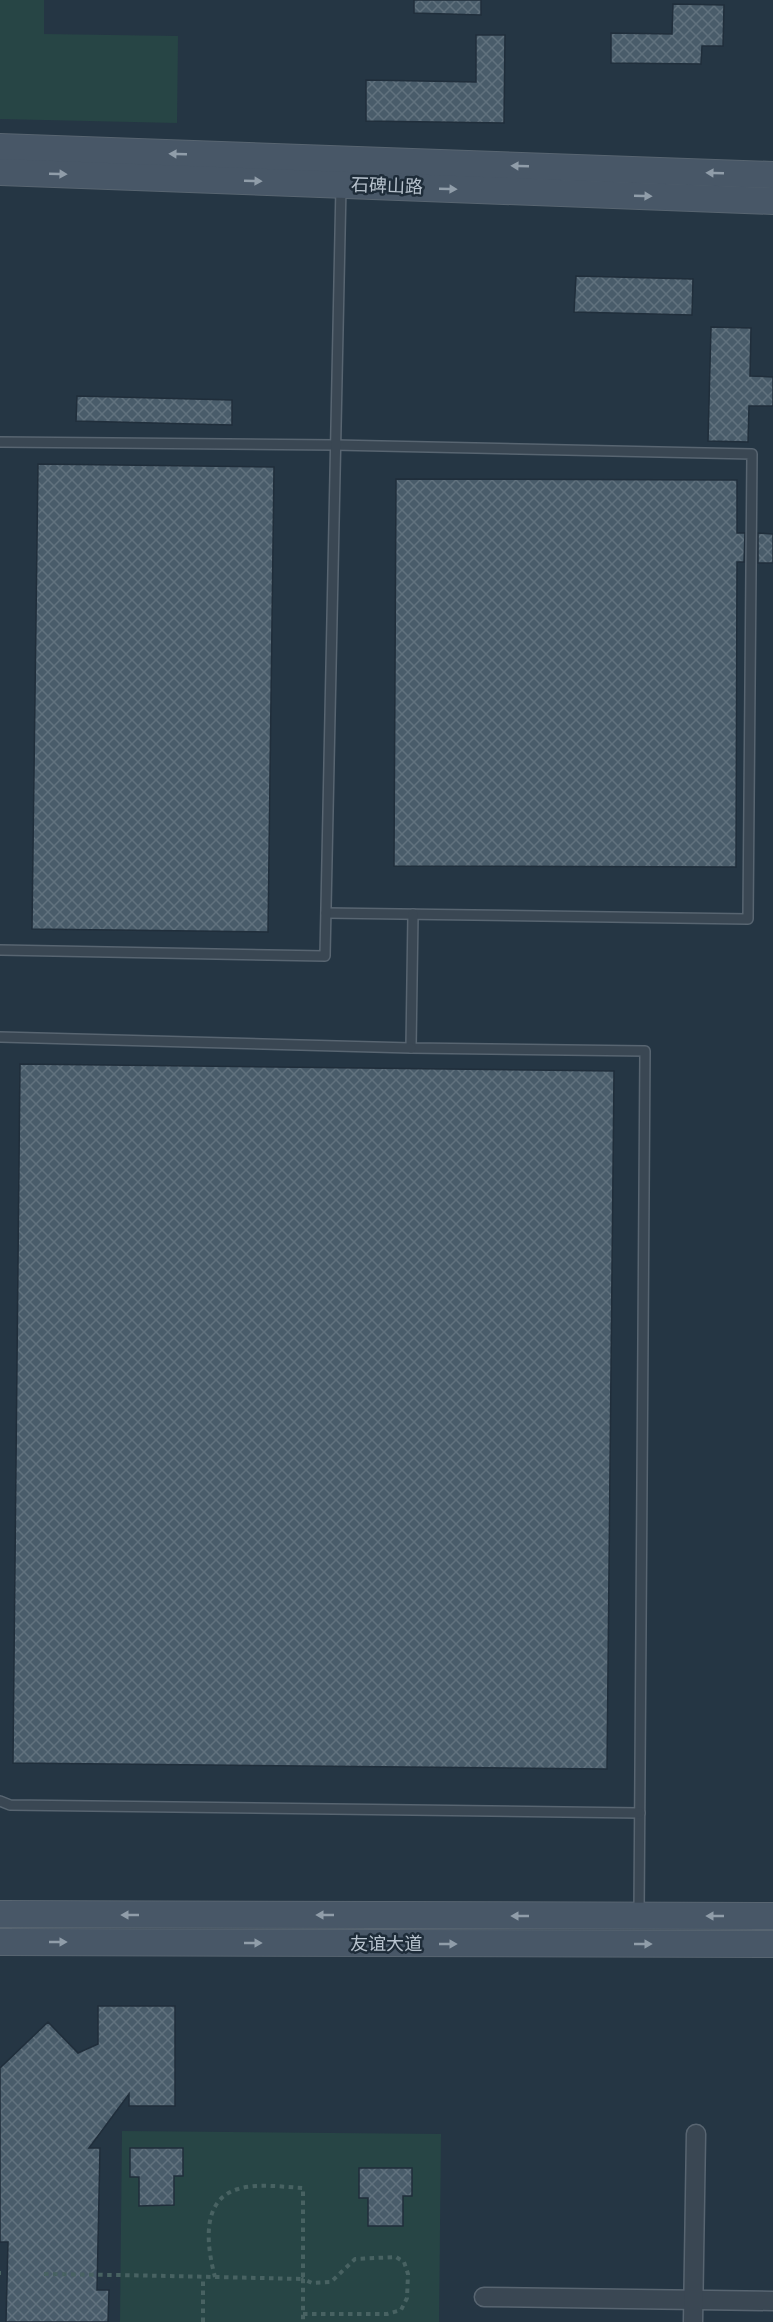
<svg xmlns="http://www.w3.org/2000/svg" width="773" height="2322" viewBox="0 0 773 2322" font-family="Rubik,'Noto Sans SC',sans-serif">
	<defs>
		<pattern id="building-cross-hatch" width="8" height="8" patternUnits="userSpaceOnUse" patternTransform="scale(1.5)"><rect width="8" height="8" fill="#495c6a"/><path d="M0 0l8 8M0 8l8-8" fill="none" stroke="#61727e"/></pattern>
	</defs>
	<rect width="100%" height="100%" fill="#253644"/>
	<!-- green -->
	<g fill="#274545">
		<polygon points="0,0 44,0 44,34 178,36 177,123 0,119"/>
		<polygon points="122,2131 441,2134 439,2322 120,2322"/>
	</g>
	<!-- building -->
	<g fill="url(#building-cross-hatch)" stroke="#202e3b" stroke-width="1.5">
		<polygon points="414,0 481,0 481,15 414,13"/>
		<polygon points="673,4 724,5 723,46 702,46 701,64 611,63 611,33 672,34"/>
		<polygon points="476,35 505,35 504,123 366,121 366,80 476,82"/>
		<polygon points="576,276 693,279 692,315 574,312"/>
		<polygon points="711,327 751,328 750,376 773,377 773,406 749,406 748,442 708,441"/>
		<polygon points="77,396 232,400 232,425 76,421"/>
		<polygon points="38,464 274,467 268,932 32,929"/>
		<polygon points="396,479 737,480 737,533 745,533 744,562 737,562 736,867 394,866"/>
		<polygon points="758,533 773,534 773,563 758,563"/>
		<polygon points="20,1064 614,1071 607,1769 13,1763"/>
		<polygon points="98,2006 175,2006 175,2106 129,2106 129,2094 89,2148 100,2148 97,2290 109,2290 108,2322 6,2322 8,2242 0,2242 0,2068 48,2022 78,2053 98,2044"/>
		<polygon points="130,2148 183,2148 183,2176 174,2176 174,2205 139,2206 139,2177 130,2177"/>
		<polygon points="359,2168 412,2168 412,2196 403,2196 403,2226 368,2226 368,2198 359,2198"/>
	</g>
	<g fill="none" stroke-linecap="round" stroke-linejoin="round">
		<defs>
			<g id="lane">
				<polyline points="0,442 335,445 752,454 748,919 326,913"/>
				<polyline points="413,914 411,1048 645,1051 639,1914"/>
				<polyline points="0,950 325,956 341,186"/>
				<polyline points="0,1037 411,1048"/>
				<polyline points="0,1801 10,1805 640,1813"/>
			</g>
			<g id="street">
				<polyline points="484,2297 773,2301"/>
				<polyline points="693,2322 696,2134"/>
			</g>
			<g id="secondary">
				<polyline points="0,147 773,175"/>
				<polyline points="0,172 773,201"/>
				<polyline points="0,1914 773,1916"/>
				<polyline points="0,1942 773,1944"/>
			</g>
		</defs>
		<!-- lane casing -->
		<use href="#lane" stroke="#586571" stroke-width="12"/>
		<!-- street casing -->
		<use href="#street" stroke="#586571" stroke-width="21"/>
		<!-- secondary casing -->
		<use href="#secondary" stroke="#586571" stroke-width="28"/>
		<!-- path -->
		<g stroke="#486262" stroke-width="4" stroke-dasharray="4.5 4.5" stroke-linecap="butt">
			<polyline points="0,2273 1,2273"/>
			<path d="M44,2274C131,2275 217,2277 303,2279V2188C283,2187 257,2183 238,2189C200,2200 207,2247 215,2277"/>
			<polyline points="303,2314 387,2314 401,2310 407,2298 408,2274 404,2262 396,2257 355,2259 331,2282 312,2283 303,2279 303,2322"/>
			<polyline points="203,2322 203,2277"/>
		</g>
		<!-- lane -->
		<use href="#lane" stroke="#3a4753" stroke-width="9"/>
		<!-- street -->
		<use href="#street" stroke="#3a4753" stroke-width="18"/>
		<!-- secondary -->
		<use href="#secondary" stroke="#485767" stroke-width="26"/>
	</g>
	<!-- one-way arrows -->
	<defs><path id="oneway-solid" d="M-6-.8H1V-3.2L6.5 0L1 3.2V.8H-6Z" transform="scale(1.5)"/></defs>
	<g fill="#909da9">
		<use href="#oneway-solid" transform="translate(178 154) rotate(-178)"/>
		<use href="#oneway-solid" transform="translate(520 166) rotate(-178)"/>
		<use href="#oneway-solid" transform="translate(715 173) rotate(-178)"/>
		<use href="#oneway-solid" transform="translate(58 174) rotate(2)"/>
		<use href="#oneway-solid" transform="translate(253 181) rotate(2)"/>
		<use href="#oneway-solid" transform="translate(448 189) rotate(2)"/>
		<use href="#oneway-solid" transform="translate(643 196) rotate(2)"/>
		<use href="#oneway-solid" transform="translate(130 1915) rotate(-180)"/>
		<use href="#oneway-solid" transform="translate(325 1915) rotate(-180)"/>
		<use href="#oneway-solid" transform="translate(520 1916) rotate(-180)"/>
		<use href="#oneway-solid" transform="translate(715 1916) rotate(-180)"/>
		<use href="#oneway-solid" transform="translate(58 1942)"/>
		<use href="#oneway-solid" transform="translate(253 1943)"/>
		<use href="#oneway-solid" transform="translate(448 1944)"/>
		<use href="#oneway-solid" transform="translate(643 1944)"/>
	</g>
	<g text-anchor="middle" stroke-width="5" stroke-linejoin="round" paint-order="stroke">
		<!-- street labels -->
		<g font-size="18" fill="#b7c2cd" stroke="#1e2c39">
			<text transform="translate(387 186) rotate(2)" y="6">石碑山路</text>
			<text x="386" y="1950">友谊大道</text>
		</g>
	</g>
</svg>
